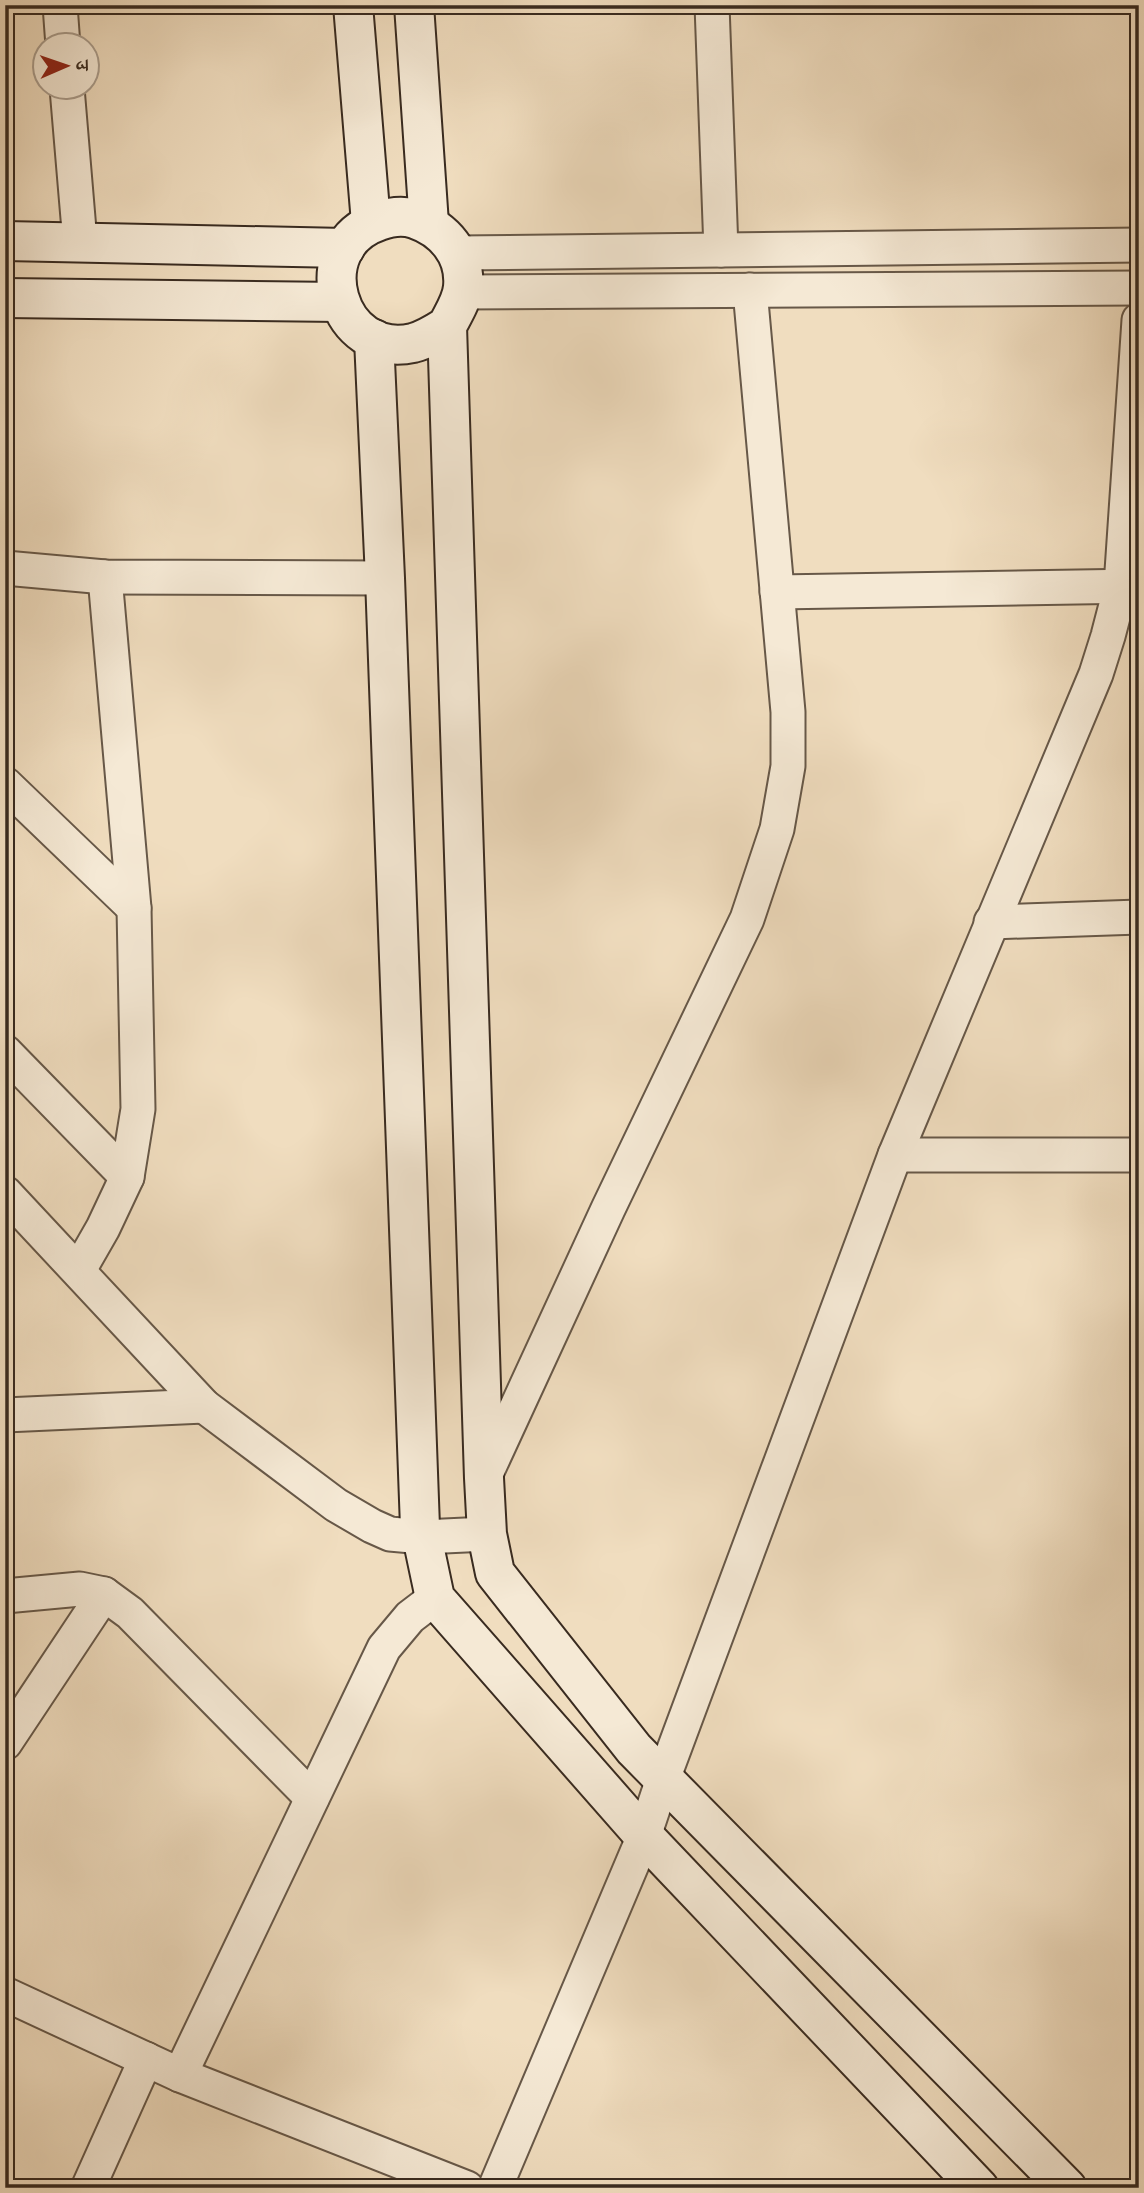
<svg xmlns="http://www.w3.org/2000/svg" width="1144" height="2193" viewBox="0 0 1144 2193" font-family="'IM FELL DW Pica','Noto Serif Devanagari',serif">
	<rect width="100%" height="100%" fill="#f0ddbf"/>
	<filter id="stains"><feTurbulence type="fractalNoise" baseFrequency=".00286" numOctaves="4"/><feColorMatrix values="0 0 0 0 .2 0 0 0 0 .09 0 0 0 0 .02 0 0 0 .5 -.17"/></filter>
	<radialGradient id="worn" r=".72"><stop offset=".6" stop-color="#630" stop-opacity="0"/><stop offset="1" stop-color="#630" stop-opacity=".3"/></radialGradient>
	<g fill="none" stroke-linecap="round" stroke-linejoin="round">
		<defs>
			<g id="street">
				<polyline points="60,5 63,46"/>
				<polyline points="712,5 721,250"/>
				<polyline points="67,88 80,242"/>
				<polyline points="457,253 1139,245"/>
				<polyline points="462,292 1139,288"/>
				<polyline points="5,568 105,577 385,578"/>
				<polyline points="777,592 1139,586"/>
				<polyline points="5,784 134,908"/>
				<polyline points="991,922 1139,917"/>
				<polyline points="5,1052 127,1177"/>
				<polyline points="895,1155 1139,1155"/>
				<polyline points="5,1193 204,1406 336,1505 372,1526 390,1534 423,1537 487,1534"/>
				<polyline points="79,1270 103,1228 127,1177 138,1109 134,908 105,577"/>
				<polyline points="5,1415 204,1406"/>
				<polyline points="484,1478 608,1209 747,919 777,829 788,766 788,712 750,290"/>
				<polyline points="5,1596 80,1589 104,1594 130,1613 312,1798"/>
				<polyline points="5,1743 104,1594"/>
				<polyline points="5,1994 180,2075 467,2188"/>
				<polyline points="180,2075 384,1648 410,1617 435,1598"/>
				<polyline points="88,2188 146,2059"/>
				<polyline points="495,2188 644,1836 663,1779 895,1155 1096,674 1108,636 1121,586 1139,320"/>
			</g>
			<g id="secondary">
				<polyline points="353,5 371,223"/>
				<polyline points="414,5 429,224"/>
				<polyline points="5,241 345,248"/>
				<polyline points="5,298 340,302"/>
				<path d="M447,326C436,333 425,340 413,343C337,360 304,246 379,221C390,217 403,215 415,219C444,229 466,254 463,287C462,301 453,314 447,326L484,1478L487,1534L495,1573L634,1749L1067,2188"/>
				<polyline points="374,339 385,578 420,1527 435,1598 644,1836 979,2188"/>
			</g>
		</defs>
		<!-- street casing -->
		<use href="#street" stroke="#675848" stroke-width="37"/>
		<!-- secondary casing -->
		<use href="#secondary" stroke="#392b20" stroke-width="42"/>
		<!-- street -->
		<use href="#street" stroke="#f5e9d5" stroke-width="33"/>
		<!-- secondary -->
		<use href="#secondary" stroke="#f5e9d5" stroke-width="38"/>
	</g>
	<!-- margin -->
	<rect width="1144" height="2193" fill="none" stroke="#f0ddbf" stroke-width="28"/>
	<rect x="7" y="7" width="1130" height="2179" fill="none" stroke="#392b20" stroke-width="3.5"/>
	<rect x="14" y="14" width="1116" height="2165" fill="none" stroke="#392b20" stroke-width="2"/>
	<!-- north arrow -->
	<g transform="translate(66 66) rotate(88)"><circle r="33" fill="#f5e9d5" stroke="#aa9d8d" stroke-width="2"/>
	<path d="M0-5L12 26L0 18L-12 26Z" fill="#8f2418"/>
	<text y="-10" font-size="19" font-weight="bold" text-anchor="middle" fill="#392b20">उ</text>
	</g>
	<rect width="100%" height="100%" filter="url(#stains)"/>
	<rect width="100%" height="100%" fill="url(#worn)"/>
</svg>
